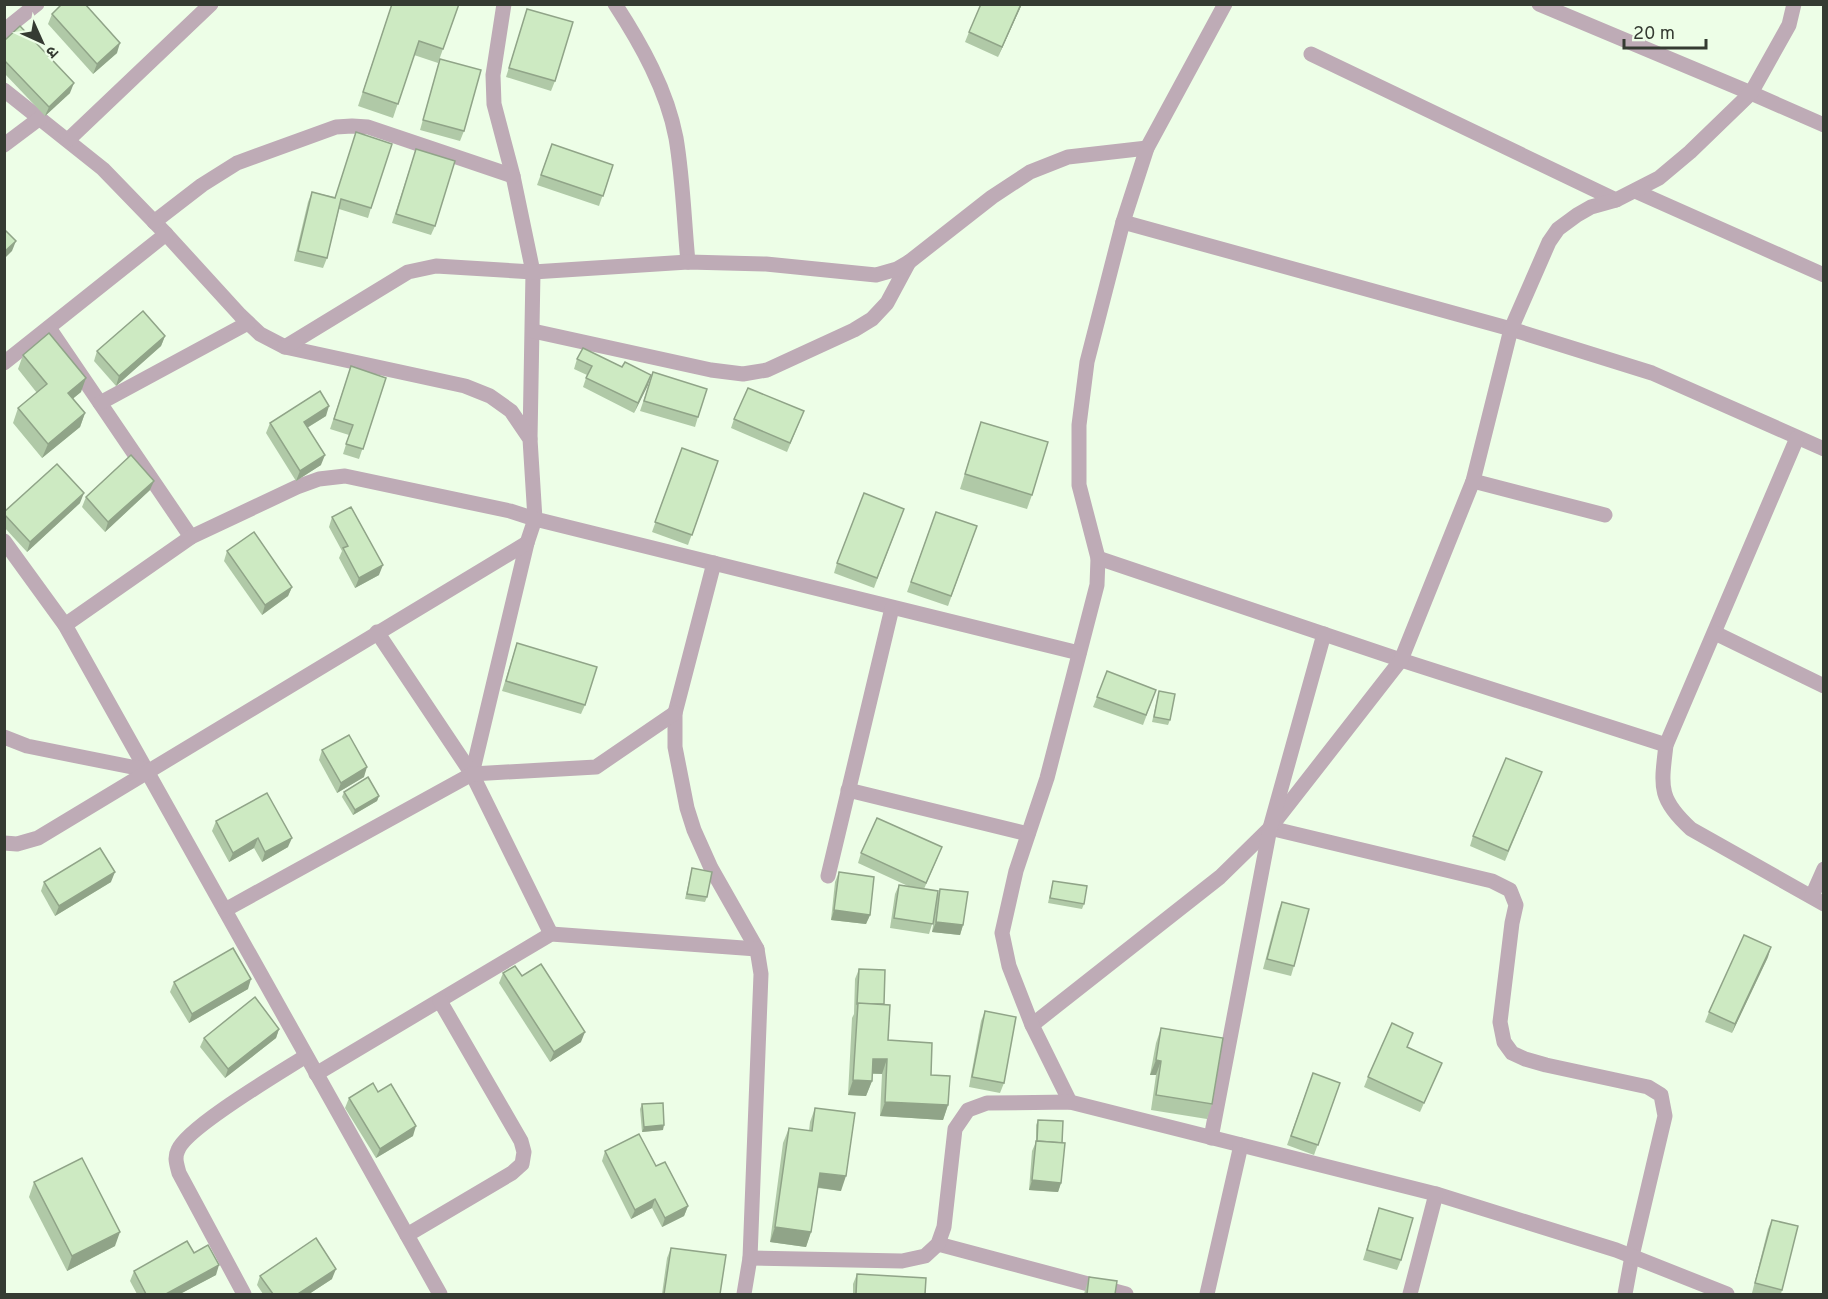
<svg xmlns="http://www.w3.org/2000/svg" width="1828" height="1299" viewBox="0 0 1828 1299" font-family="Overpass,'Noto Sans Devanagari',sans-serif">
	<rect width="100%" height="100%" fill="#edfee7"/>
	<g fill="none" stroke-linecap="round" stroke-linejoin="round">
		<!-- street -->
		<g stroke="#beabb6" stroke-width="15">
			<polyline points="504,4 493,75 494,104 513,176 533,272 530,439"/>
			<path d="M615,4C641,44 667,90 676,138C683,179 684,221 688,262"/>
			<polyline points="1539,4 1751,93 1824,125"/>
			<polyline points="4,33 12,24 37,4"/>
			<polyline points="1311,54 1616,200"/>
			<polyline points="4,90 103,169 166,234 240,315 260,334 285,347 465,386 490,396 511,411 530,439 535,519 1079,653"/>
			<polyline points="68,140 211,4"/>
			<polyline points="4,145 40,118"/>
			<polyline points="1635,191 1824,275"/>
			<polyline points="154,222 202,185 237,163 336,127 352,126 368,127 513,176"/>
			<polyline points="1123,222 1511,329 1652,373 1824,449"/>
			<polyline points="49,328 191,537"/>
			<polyline points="533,331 711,370 743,374 767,370 854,330 872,319 887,303 909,262"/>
			<polyline points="285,347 408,272 436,266 533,272 688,262 766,264 876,275 897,269 909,262 992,197 1030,172 1068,157 1147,148"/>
			<polyline points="4,363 166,234"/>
			<polyline points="100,403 248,323"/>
			<path d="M1797,438L1666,745C1661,787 1658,799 1691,829L1824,904"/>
			<polyline points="1473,481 1605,515"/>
			<polyline points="4,541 65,625 440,1294"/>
			<polyline points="1098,558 1401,660 1666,745"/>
			<polyline points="714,563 675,713 675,747 687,808 694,830 711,868 757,949 761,974 750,1258 744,1294"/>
			<polyline points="65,625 191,537 297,487 319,479 345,476 510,511 535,519 527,543 472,774 551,934"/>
			<polyline points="377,632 472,774"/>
			<polyline points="1715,633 1824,686"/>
			<polyline points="4,737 27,746 147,770"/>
			<polyline points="848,790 1028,834"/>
			<polyline points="1270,828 1492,881 1510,890 1516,905 1512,923 1500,1022 1504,1042 1512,1053 1525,1059 1546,1065 1648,1087 1661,1095 1665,1116 1632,1256 1625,1294"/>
			<polyline points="4,843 17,844 38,838 527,543"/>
			<polyline points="828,876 892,608"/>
			<polyline points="1812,896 1824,869"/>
			<polyline points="225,910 472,774 596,767 675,713"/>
			<polyline points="1032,1025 1220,877 1270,828 1401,660 1473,481 1511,329 1549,242 1558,229 1577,215 1591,207 1616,200 1659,178 1690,152 1751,93 1789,25 1794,4"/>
			<polyline points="316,1074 551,934 757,949"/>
			<polyline points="1070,1102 1032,1025 1009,966 1002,933 1016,871 1047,778 1097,585 1098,558 1079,485 1079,425 1087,362 1123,222 1147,148 1225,4"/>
			<polyline points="1211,1138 1270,828 1324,634"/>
			<polyline points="407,1235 512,1173 522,1164 524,1152 521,1141 440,1001"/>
			<polyline points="938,1244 1126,1294"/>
			<polyline points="750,1258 902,1261 925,1256 938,1244 944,1227 955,1129 968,1110 987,1103 1070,1102 1436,1194 1616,1250 1727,1294"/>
			<path d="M244,1294L179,1173C177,1165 174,1158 178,1150C187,1127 281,1072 306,1056"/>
			<polyline points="1207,1294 1241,1145"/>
			<polyline points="1410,1294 1436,1194"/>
		</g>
	</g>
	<!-- wall -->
	<g fill="#b0c9a7">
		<polygon points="392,4 459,4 438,63 414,55 393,118 358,106"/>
		<polygon points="1022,4 998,57 965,42 969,32"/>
		<polygon points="527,9 555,81 551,91 506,77"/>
		<polygon points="52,14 117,53 93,74 48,24"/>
		<polygon points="4,41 70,93 45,116 4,73"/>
		<polygon points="440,59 464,131 460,141 420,130"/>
		<polygon points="552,144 613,165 599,206 537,185"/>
		<polygon points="416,149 435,226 431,235 392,223"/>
		<polygon points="312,192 335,197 371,208 368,218 339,209 327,258 323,268 294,261 308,202"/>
		<polygon points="165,336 161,346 116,386 94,361 97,351"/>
		<polygon points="23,355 81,392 73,398 85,413 80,427 42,458 13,423 18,408 37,393 18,369"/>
		<polygon points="577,359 648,385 634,413 583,387 587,375 574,369"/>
		<polygon points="351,366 386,378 359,459 343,454 349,435 330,429"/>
		<polygon points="653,372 698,417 695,427 640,411"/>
		<polygon points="326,416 307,428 321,465 296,481 266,433 270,423"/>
		<polygon points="734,419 800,421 787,452 731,428"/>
		<polygon points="981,422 1032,495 1027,509 960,489"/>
		<polygon points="682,448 718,461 688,545 652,532"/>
		<polygon points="150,490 105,532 82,507 86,497"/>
		<polygon points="80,503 27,552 4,527 4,512"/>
		<polygon points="904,509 874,588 834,573 837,563"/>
		<polygon points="936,512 977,526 948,606 907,592"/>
		<polygon points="332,517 379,575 355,588 339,558 342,551 329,527"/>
		<polygon points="227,551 292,587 288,596 262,615 224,561"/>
		<polygon points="517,643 585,705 581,714 502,691"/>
		<polygon points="1156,690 1143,725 1093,707 1097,697"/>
		<polygon points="1159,691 1170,720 1168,725 1152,722"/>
		<polygon points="322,750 364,777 337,793 319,760"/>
		<polygon points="1542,772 1505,861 1470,846 1473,836"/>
		<polygon points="344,792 379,796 377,801 353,815 342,797"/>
		<polygon points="216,821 288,847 262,862 254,848 229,862 212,831"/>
		<polygon points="861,853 938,857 924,889 938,894 940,889 963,925 960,935 932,932 934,918 929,934 890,928 895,894 899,885 908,886 858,863"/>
		<polygon points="692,868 707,897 705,902 685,899"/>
		<polygon points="839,872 870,915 866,924 831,920 835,882"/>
		<polygon points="1053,881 1084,904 1082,909 1048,903"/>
		<polygon points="44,882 111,882 55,916 41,891"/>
		<polygon points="1282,902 1294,966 1291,976 1263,969 1278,912"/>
		<polygon points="1768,957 1732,1033 1705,1022 1709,1012"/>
		<polygon points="859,969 884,1005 888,1040 931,1075 948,1105 943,1120 880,1116 882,1074 872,1074 872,1081 866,1096 848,1095 852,1018 854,1014 855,979"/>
		<polygon points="503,973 522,976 581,1042 550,1062 499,983"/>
		<polygon points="174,982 248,989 189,1023 170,992"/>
		<polygon points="985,1011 1004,1083 1000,1093 969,1087 981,1021"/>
		<polygon points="1161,1028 1212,1104 1207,1119 1151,1110 1156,1075 1150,1075 1156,1043"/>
		<polygon points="279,1029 276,1038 225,1078 200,1047 204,1038"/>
		<polygon points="1407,1047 1442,1063 1420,1112 1364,1087 1368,1077"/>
		<polygon points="1313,1073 1340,1083 1314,1155 1287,1145"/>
		<polygon points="378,1092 413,1136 376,1158 345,1108 349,1098"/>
		<polygon points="642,1104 663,1130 642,1132 640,1109"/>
		<polygon points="815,1108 841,1191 818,1188 811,1232 806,1247 770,1242 783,1143 789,1128 809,1131 810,1122"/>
		<polygon points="1038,1120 1061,1183 1058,1192 1029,1190 1032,1151 1036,1142 1036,1125"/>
		<polygon points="605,1151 656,1166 688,1206 684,1216 662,1227 652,1208 631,1219 602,1161"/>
		<polygon points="34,1182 115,1246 67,1271 29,1197"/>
		<polygon points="1379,1208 1401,1260 1397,1270 1363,1260"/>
		<polygon points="1772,1220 1782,1290 1781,1294 1758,1294 1752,1293 1768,1229"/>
		<polygon points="671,1248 720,1294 662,1294 667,1258"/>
		<polygon points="134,1271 216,1275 180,1294 137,1294 130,1281"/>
		<polygon points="857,1274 925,1294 853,1294 853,1284"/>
		<polygon points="260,1276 332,1279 309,1294 263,1294 257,1285"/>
		<polygon points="1089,1277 1115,1294 1084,1294"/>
	</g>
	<!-- shaded-wall -->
	<g fill="#90a488">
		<polygon points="1021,4 1022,4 998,57 1002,47"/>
		<polygon points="120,43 117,53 93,74 97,64"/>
		<polygon points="74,83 70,93 45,116 49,107"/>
		<polygon points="16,241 12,251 4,259 4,252"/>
		<polygon points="165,336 161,346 116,386 119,376"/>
		<polygon points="651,375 648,385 634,413 638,403"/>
		<polygon points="86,378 81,392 63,407 68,393"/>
		<polygon points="329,406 326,416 300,432 304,422"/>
		<polygon points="85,413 80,427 42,458 48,444"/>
		<polygon points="325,455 321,465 296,481 300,471"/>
		<polygon points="154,481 150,490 105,532 108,522"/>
		<polygon points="84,493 80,503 27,552 30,542"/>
		<polygon points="383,565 379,575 355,588 359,578"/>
		<polygon points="292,587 288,596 262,615 265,605"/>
		<polygon points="367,767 364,777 337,793 341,783"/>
		<polygon points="379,796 377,801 353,815 355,810"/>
		<polygon points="258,838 254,848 229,862 233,853"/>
		<polygon points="292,838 288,847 262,862 265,852"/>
		<polygon points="115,872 111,882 55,916 59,906"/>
		<polygon points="834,910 870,915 866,924 831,920"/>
		<polygon points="936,922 963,925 960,935 932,932"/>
		<polygon points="1771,947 1768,957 1732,1033 1735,1024"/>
		<polygon points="251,979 248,989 189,1023 192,1014"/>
		<polygon points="279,1029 276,1038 225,1078 228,1069"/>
		<polygon points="585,1032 581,1042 550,1062 554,1052"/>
		<polygon points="873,1059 887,1059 882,1074 868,1073"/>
		<polygon points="1156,1060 1161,1061 1156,1075 1150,1075"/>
		<polygon points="853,1080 872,1081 866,1096 848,1095"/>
		<polygon points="885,1102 948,1105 943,1120 880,1116"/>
		<polygon points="664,1125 663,1130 642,1132 644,1127"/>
		<polygon points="416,1126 413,1136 376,1158 380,1149"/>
		<polygon points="820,1173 846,1176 841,1191 815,1187"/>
		<polygon points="1032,1180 1061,1183 1058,1192 1029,1190"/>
		<polygon points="655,1199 652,1208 631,1219 635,1210"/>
		<polygon points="688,1206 684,1216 662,1227 665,1218"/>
		<polygon points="775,1227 811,1232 806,1247 770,1242"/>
		<polygon points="120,1232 115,1246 67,1271 72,1256"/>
		<polygon points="219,1265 216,1275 180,1294 166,1294"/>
		<polygon points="336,1269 332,1279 309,1294 298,1294"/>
	</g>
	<!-- building -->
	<g fill="#cdeac2" stroke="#90a488" stroke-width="1.5">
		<polygon points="62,4 85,4 120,43 97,64 52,14"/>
		<polygon points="392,4 459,4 443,49 419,41 398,104 363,92"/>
		<polygon points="981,4 1021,4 1002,47 969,32"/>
		<polygon points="527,9 573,22 555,81 509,68"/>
		<polygon points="20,26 74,83 49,107 4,60 4,41"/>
		<polygon points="440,59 481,70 464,131 423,120"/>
		<polygon points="356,132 392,144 371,208 341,199 327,258 298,251 312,192 335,198"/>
		<polygon points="552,144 613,165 603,196 541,175"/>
		<polygon points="416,149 455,161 435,226 396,214"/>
		<polygon points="4,229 16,241 4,252"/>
		<polygon points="143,311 165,336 119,376 97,351"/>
		<polygon points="49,333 86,378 68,393 85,413 48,444 18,408 47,384 23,355"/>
		<polygon points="583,348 622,367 625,362 651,375 638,403 586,378 592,366 577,359"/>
		<polygon points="351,366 386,378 363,449 346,444 353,425 334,419"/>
		<polygon points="653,372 707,389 698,417 644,401"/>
		<polygon points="748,388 804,411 790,443 734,419"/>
		<polygon points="320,391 329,406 304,422 325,455 300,471 270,423"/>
		<polygon points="981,422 1048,442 1032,495 965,474"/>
		<polygon points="682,448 718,461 692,535 655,522"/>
		<polygon points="131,455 154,481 108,522 86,497"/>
		<polygon points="57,464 84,493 30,542 4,514 4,512"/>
		<polygon points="864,493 904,509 877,578 837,563"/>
		<polygon points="351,507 383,565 359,578 343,548 348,546 332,517"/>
		<polygon points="936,512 977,526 951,596 911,582"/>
		<polygon points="254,532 292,587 265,605 227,551"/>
		<polygon points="517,643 597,667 585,705 506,681"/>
		<polygon points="1107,671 1156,690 1146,715 1097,697"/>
		<polygon points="1159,691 1175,694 1170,720 1154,717"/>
		<polygon points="349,735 367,767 341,783 322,750"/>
		<polygon points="1506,758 1542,772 1508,851 1473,836"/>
		<polygon points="368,777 379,796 355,810 344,792"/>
		<polygon points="267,793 292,838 265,852 258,838 233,853 216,821"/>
		<polygon points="877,818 942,847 926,883 861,853"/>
		<polygon points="100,848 115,872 59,906 44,882"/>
		<polygon points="692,868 712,872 707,897 687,894"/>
		<polygon points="839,872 874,877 870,915 834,910"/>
		<polygon points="1053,881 1087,886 1084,904 1050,898"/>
		<polygon points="899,885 938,891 933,924 894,918"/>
		<polygon points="940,889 968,892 963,925 936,922"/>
		<polygon points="1282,902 1309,909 1294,966 1267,959"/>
		<polygon points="1744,935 1771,947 1735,1024 1709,1012"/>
		<polygon points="233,948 251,979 192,1014 174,982"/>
		<polygon points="541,964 585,1032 554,1052 503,973 515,966 522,976"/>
		<polygon points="859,969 885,970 884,1004 857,1004"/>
		<polygon points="255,997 279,1029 228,1069 204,1038"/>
		<polygon points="858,1003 890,1005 888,1040 932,1043 931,1075 950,1076 948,1105 885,1102 887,1059 873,1059 872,1081 853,1080"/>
		<polygon points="985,1011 1016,1017 1004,1083 972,1077"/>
		<polygon points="1392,1023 1413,1033 1407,1047 1442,1063 1424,1103 1368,1077"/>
		<polygon points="1161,1028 1223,1038 1212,1104 1156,1095 1161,1061 1156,1060"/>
		<polygon points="1313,1073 1340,1083 1318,1145 1291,1136"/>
		<polygon points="373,1083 378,1092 391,1084 416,1126 380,1149 349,1098"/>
		<polygon points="663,1103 664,1125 644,1127 642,1104"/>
		<polygon points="815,1108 855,1113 846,1176 820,1173 811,1232 775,1227 789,1128 812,1131"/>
		<polygon points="1038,1120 1063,1121 1062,1143 1037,1141"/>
		<polygon points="639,1134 656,1166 665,1162 688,1206 665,1218 655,1199 635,1210 605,1151"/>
		<polygon points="1036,1141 1065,1143 1061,1183 1032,1180"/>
		<polygon points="82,1158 120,1232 72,1256 34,1182"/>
		<polygon points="1379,1208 1413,1218 1401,1260 1367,1250"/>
		<polygon points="1772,1220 1798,1226 1782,1290 1755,1283"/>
		<polygon points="316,1238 336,1269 298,1294 273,1294 260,1276"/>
		<polygon points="187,1241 194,1253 208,1245 219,1265 166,1294 146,1294 134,1271"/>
		<polygon points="671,1248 726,1255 720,1294 664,1294"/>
		<polygon points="857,1274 926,1278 925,1294 856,1294"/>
		<polygon points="1089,1277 1117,1281 1115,1294 1087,1294"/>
	</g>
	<!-- border -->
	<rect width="1828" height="1299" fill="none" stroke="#353b32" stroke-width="12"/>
	<!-- north arrow -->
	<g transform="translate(42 42) rotate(135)" stroke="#edfee7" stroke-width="4.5" paint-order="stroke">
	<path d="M0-4.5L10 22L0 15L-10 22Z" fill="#353b32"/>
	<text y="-9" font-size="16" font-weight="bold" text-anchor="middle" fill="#353b32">उ</text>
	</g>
	<!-- scale -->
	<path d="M1624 39v9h82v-9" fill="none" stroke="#353b32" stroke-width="3"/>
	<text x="1633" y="39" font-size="18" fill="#353b32" stroke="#edfee7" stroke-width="4.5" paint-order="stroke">20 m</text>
</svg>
